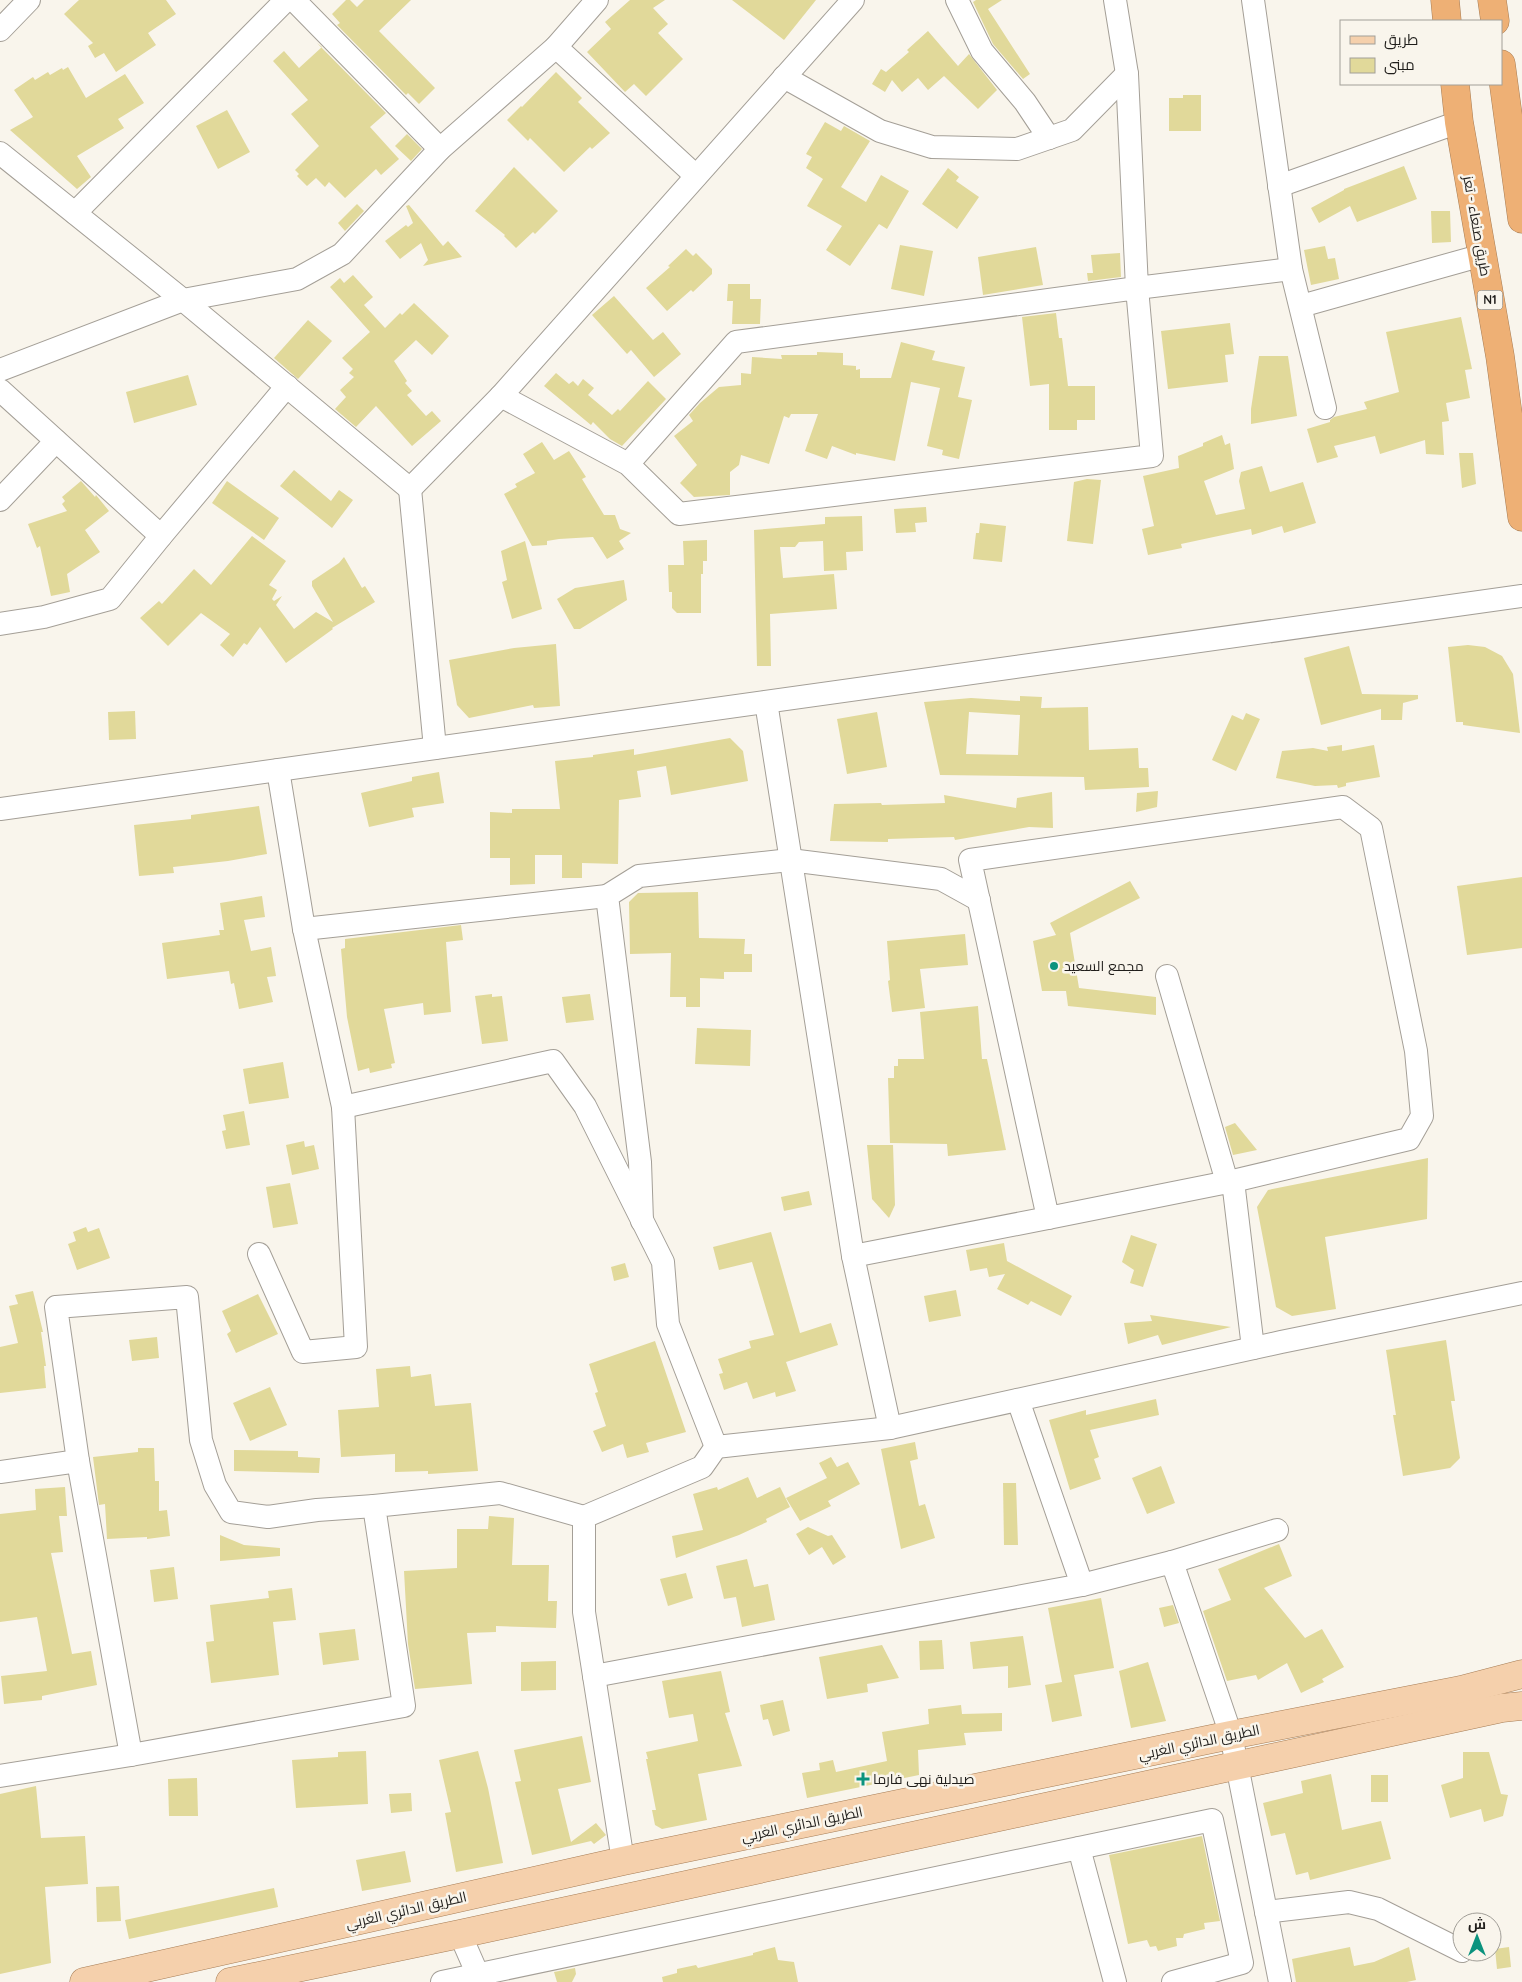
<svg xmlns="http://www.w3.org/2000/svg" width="1522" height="1982" viewBox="0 0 1522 1982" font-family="Quicksand,Cairo,sans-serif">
	<rect width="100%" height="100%" fill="#f9f5ec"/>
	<!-- building -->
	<g fill="#e1d99a" fill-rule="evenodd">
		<polygon points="79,0 166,0 176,14 148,33 156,45 116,72 104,53 95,58 88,46 93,43 64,14"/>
		<polygon points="346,0 350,0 357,7 364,0 411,0 379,31 435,88 419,104 408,93 406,95 337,25 340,23 332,14"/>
		<polygon points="630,0 665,0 653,8 668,24 658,33 683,59 646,96 634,84 625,92 587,52 611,29 605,22"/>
		<polygon points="732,0 816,0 784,40"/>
		<polygon points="976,0 1002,0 988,9 1030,74 1023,79 993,44 973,2"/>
		<polygon points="928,31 958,66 969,54 997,90 978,109 944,76 928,90 918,78 902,92 892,80 885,92 872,84 881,69 886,72 909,52 907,50"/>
		<polygon points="317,43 386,113 370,127 399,159 381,175 376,169 345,198 329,182 325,187 316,178 307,186 297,176 299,174 295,170 319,146 291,114 308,100 273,61 284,51 299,68 322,47"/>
		<polygon points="68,67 86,98 125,74 144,103 118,119 124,128 77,156 91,177 77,189 10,130 33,117 14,90 33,77 35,80 48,72 50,75 62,68 63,70"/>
		<polygon points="556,72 582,98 578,102 610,133 592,149 590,147 564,172 530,138 528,141 507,120 521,106 522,107"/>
		<polygon points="1183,95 1201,95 1201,131 1169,131 1169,98 1183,98"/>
		<polygon points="227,110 250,152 218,169 196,126"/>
		<polygon points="825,122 841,131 844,126 870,141 841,187 866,202 881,175 909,191 887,229 879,224 850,266 826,250 842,226 807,206 823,179 806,168 812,157 806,154"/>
		<polygon points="407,134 422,149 411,161 395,146"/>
		<polygon points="1404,166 1417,199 1357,222 1350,206 1319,223 1311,208 1344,190 1344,189"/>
		<polygon points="514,167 558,211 535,234 533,232 516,248 504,236 505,235 475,211"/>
		<polygon points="948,168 959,177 956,181 979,197 957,229 922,204"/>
		<polygon points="357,204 364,211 345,231 338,223"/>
		<polygon points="409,205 443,246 448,241 462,257 423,266 428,260 421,243 400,259 385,241 406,225 408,227 413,223 406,206"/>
		<polygon points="1431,211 1450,211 1451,242 1432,243"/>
		<polygon points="900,245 933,251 924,296 891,289"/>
		<polygon points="1325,246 1328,259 1335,258 1339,279 1311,285 1304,250"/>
		<polygon points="1036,247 1043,285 983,295 978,257"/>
		<polygon points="686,249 693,256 696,253 712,269 712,274 693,292 691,290 667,311 646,288 670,267 668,266"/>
		<polygon points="1120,253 1121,277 1088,281 1087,273 1093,273 1091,255"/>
		<polygon points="353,275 373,297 364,305 385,328 400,313 402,315 414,303 449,336 432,355 416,340 394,361 407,381 405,383 412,391 407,395 426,416 432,411 441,421 412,446 376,406 356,427 335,409 346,397 340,390 354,377 349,373 353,369 342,358 370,332 330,287 340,278 344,283"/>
		<polygon points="728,284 750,284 750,299 761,299 760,324 732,324 733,301 727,301"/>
		<polygon points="614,296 653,340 663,332 681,354 654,377 631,350 627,354 592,315"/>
		<polygon points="1056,313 1059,338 1062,338 1068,386 1095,386 1095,420 1077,420 1077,430 1049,430 1049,384 1030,386 1022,317"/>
		<polygon points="1461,317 1472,369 1465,370 1470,398 1446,403 1449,421 1442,422 1444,455 1426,454 1425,440 1380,454 1375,436 1334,446 1338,457 1317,463 1307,429 1330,422 1330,420 1334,417 1367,409 1364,402 1399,392 1386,332"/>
		<polygon points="308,320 332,341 298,379 274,358"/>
		<polygon points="1230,323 1234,354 1225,355 1228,382 1168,389 1161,331"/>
		<polygon points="901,342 935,351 932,360 965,367 958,397 972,400 959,459 942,455 943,450 927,446 940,388 911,382 895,461 856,453 856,455 832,446 827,459 805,451 818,414 791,414 789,418 784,416 769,464 741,455 739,465 730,472 730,495 694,497 680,483 697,465 674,436 693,421 689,415 700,403 719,387 741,385 741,373 751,374 752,357 782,359 781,355 817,355 817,352 843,353 843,365 856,366 856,370 860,369 860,378 891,378"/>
		<polygon points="1259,356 1288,356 1297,416 1251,424 1251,409"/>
		<polygon points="556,373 569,384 573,381 578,386 583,379 594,388 588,395 612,415 618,409 620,411 648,381 666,399 622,446 610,439 593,422 591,425 544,386"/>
		<polygon points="188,375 197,405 134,423 126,392"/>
		<polygon points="1222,435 1225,445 1230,443 1234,469 1204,481 1216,515 1245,509 1239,481 1241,472 1262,466 1270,492 1303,482 1316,523 1284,533 1282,526 1252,535 1251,529 1181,544 1182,548 1148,555 1142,529 1154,526 1143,476 1179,468 1178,456 1203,446 1203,443"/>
		<polygon points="542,442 554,460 569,451 586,477 582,479 604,515 615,515 620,529 631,533 619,541 624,549 607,559 593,537 559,539 547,541 547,545 532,546 504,494 517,487 515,484 535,473 523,454"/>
		<polygon points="1459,453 1473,453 1476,484 1462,488"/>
		<polygon points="294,470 331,501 339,490 353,500 332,528 280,486"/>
		<polygon points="1087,479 1101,480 1093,544 1067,541 1074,482"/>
		<polygon points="81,481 95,497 96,495 109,511 85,530 100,552 67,574 70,592 51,596 40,546 37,548 28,524 67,511 62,504 65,501 62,497"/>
		<polygon points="227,481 279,518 264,540 212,503"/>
		<polygon points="926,507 927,522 915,523 916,532 896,533 894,509"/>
		<polygon points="862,516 863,551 846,552 847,570 824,571 823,541 799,542 795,547 780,547 783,578 834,574 837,609 770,614 771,666 757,666 754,530 825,524 825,517"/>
		<polygon points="980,523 1006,526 1002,562 973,559 976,533 979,533"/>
		<polygon points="252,536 286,561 269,585 277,590 272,599 274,601 282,596 276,605 294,629 316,612 333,622 312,586 312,581 339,563 344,557 362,588 365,586 375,602 332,628 333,629 286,663 260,627 247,645 244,643 233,657 220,645 230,634 201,613 168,646 140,618 159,601 162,604 194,569 211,585"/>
		<polygon points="707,540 707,561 703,561 703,574 701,574 701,613 677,613 672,608 672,592 669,592 668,565 684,565 683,541"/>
		<polygon points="525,541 542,609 512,619 502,582 507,580 501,551"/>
		<polygon points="624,580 627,600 580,629 574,629 557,599 575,588"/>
		<polygon points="556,644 560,706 534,708 533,705 469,718 457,705 449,660 514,648"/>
		<polygon points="1468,645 1485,647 1502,656 1513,674 1520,733 1463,725 1463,722 1456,722 1448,647"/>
		<polygon points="1349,646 1362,694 1418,695 1418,699 1403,703 1402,720 1381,720 1381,709 1321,725 1304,658"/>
		<path d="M1020,696L1042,697L1041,708L1088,707L1089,750L1138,748L1139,768H1148L1149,787L1085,790L1084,777L940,775L924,702L971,698L1020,701ZM969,712L1020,715L1018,755L966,754Z"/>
		<polygon points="135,711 136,739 109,740 108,712"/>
		<polygon points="877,712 887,767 847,774 837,719"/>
		<polygon points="1246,713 1260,719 1236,771 1212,760 1232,715 1243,720"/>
		<polygon points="730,738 743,751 748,781 671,795 666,766 637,771 641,797 619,800 618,864 582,863 582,878 562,878 562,855 535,855 535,884 510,885 510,858 490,858 490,812 512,813 512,809 560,809 555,761 593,757 593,755 634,749 634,755"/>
		<polygon points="1342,745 1342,751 1374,745 1380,777 1346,783 1346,786 1338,788 1337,785 1315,786 1276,778 1282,751 1313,748 1328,751 1327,747"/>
		<polygon points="439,772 444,803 412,808 414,817 369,827 361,793 412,781 412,777"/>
		<polygon points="1158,791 1157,807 1136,812 1137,793"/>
		<polygon points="1052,792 1053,828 1029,827 955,840 954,837 888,839 888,842 830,841 834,804 881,803 882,805 945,803 944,795 1016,808 1017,798"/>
		<polygon points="259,806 267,854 228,861 173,867 174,873 139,876 134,825 191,819 191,815"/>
		<polygon points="1522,877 1522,948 1467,955 1457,886"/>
		<polygon points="1130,881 1140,898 1070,933 1079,988 1156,997 1156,1015 1068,1006 1066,991 1042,991 1033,941 1056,935 1050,923"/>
		<polygon points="698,892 699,938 745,939 744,954 752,954 752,972 724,972 724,979 700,978 700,1007 686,1007 686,997 670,997 671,953 630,954 629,902 638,893"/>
		<polygon points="262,896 265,917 244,920 251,951 271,947 276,976 267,977 273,1002 239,1009 234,983 231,984 229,971 167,979 162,943 220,935 219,930 224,930 220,903"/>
		<polygon points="461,925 463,940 446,942 451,1012 424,1015 423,1003 384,1009 395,1063 391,1064 392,1068 370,1073 369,1068 358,1071 347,1017 341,949 345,948 345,939"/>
		<polygon points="965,934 968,965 920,969 925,1008 892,1012 888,981 890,980 887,941"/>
		<polygon points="492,994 492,997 502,996 508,1041 482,1044 475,996"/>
		<polygon points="590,994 594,1020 566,1023 562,997"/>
		<polygon points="978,1006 982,1059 987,1059 1006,1150 948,1156 947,1144 890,1143 888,1078 894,1078 894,1066 898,1066 898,1059 924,1059 920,1012"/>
		<polygon points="697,1028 751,1030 750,1066 695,1064"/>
		<polygon points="283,1062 289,1098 249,1104 243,1069"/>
		<polygon points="244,1111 250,1145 226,1149 222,1131 226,1130 223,1115"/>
		<polygon points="1235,1123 1257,1150 1233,1155 1225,1127"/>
		<polygon points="304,1141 305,1147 314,1145 319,1169 292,1175 286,1145"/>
		<polygon points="867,1145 893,1145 895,1205 889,1218 872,1199"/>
		<polygon points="1428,1158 1427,1219 1325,1237 1336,1309 1292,1316 1276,1307 1257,1207 1268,1190"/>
		<polygon points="290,1183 298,1224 273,1228 266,1187"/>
		<polygon points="809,1191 812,1205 784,1211 781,1197"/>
		<polygon points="86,1227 88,1232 99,1228 110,1258 77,1270 68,1244 76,1241 73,1232"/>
		<polygon points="771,1232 800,1333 831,1323 838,1345 786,1362 796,1391 776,1397 775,1392 753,1399 747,1382 724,1390 719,1374 723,1373 718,1359 751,1348 749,1341 774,1335 752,1262 719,1270 713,1247"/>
		<polygon points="1131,1235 1157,1244 1143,1287 1130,1283 1134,1270 1122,1262"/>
		<polygon points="1004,1243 1007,1261 1072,1296 1061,1316 1031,1301 1028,1305 997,1289 1005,1274 989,1277 987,1268 970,1271 966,1250"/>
		<polygon points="625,1263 629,1277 614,1281 611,1267"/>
		<polygon points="956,1290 961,1316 929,1322 924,1296"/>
		<polygon points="33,1291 43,1332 41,1332 46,1366 44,1366 46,1388 0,1393 0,1347 18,1343 9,1306 18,1304 15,1295"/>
		<polygon points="258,1294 278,1334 236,1353 227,1334 231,1331 222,1311"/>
		<polygon points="1150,1315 1231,1327 1162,1345 1158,1335 1128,1344 1124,1323 1152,1321"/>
		<polygon points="157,1337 159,1358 132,1361 129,1340"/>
		<polygon points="1446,1340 1455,1401 1451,1401 1460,1458 1450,1468 1403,1476 1393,1415 1396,1415 1386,1350"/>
		<polygon points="655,1341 686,1432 646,1443 649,1452 627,1458 623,1444 602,1452 593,1431 606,1426 595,1393 598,1392 589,1364"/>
		<polygon points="410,1366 411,1377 431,1374 435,1406 471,1403 478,1471 428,1474 428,1471 395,1472 395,1454 341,1457 338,1410 379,1407 376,1369"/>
		<polygon points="270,1387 287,1425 250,1441 233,1403"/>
		<polygon points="1156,1399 1159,1415 1090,1430 1099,1457 1094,1459 1101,1479 1070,1490 1049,1420 1086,1410 1086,1415"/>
		<polygon points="915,1442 918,1459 910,1461 919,1506 925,1504 935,1538 901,1549 881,1449"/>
		<polygon points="138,1448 154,1448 155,1481 159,1481 159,1511 167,1510 170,1536 147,1539 147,1537 107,1539 105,1504 99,1505 93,1457 138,1452"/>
		<polygon points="234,1450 298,1451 298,1457 320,1458 319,1473 234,1471"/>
		<polygon points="831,1457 837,1467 848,1462 860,1484 828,1501 831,1506 800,1521 786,1498 827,1478 819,1463"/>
		<polygon points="1161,1466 1175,1503 1147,1514 1132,1478"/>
		<polygon points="748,1477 757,1498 780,1487 790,1507 766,1519 767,1522 739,1535 676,1558 672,1536 703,1530 693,1494 717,1487 718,1490"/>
		<polygon points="1003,1483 1016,1483 1018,1545 1004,1545"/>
		<polygon points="65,1487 67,1516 59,1516 63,1552 51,1553 72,1654 91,1651 97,1685 42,1696 42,1700 4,1704 1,1676 47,1671 37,1617 0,1622 0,1514 36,1510 35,1489"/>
		<polygon points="489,1516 514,1518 512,1565 549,1565 548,1601 557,1601 556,1628 496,1626 496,1632 467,1633 472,1684 415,1689 408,1644 404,1571 457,1568 457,1529 488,1529"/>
		<polygon points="808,1527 828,1536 832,1535 846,1557 833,1565 822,1547 809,1555 796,1534"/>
		<polygon points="220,1535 244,1545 280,1548 280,1556 220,1561"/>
		<polygon points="1279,1544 1292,1576 1264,1588 1305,1638 1322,1629 1344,1667 1322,1679 1324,1682 1301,1693 1287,1663 1258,1680 1256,1675 1227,1681 1203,1611 1231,1600 1218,1569"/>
		<polygon points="747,1559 754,1587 768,1584 775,1620 742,1627 736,1597 724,1599 716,1566"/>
		<polygon points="174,1567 178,1599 154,1602 150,1570"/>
		<polygon points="686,1573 693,1598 668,1606 660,1579"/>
		<polygon points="292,1588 296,1620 273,1622 279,1675 211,1683 206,1642 214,1641 210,1605 269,1598 268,1591"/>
		<polygon points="1101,1598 1114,1668 1074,1675 1082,1716 1052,1722 1045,1685 1062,1682 1048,1608"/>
		<polygon points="1173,1605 1179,1623 1164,1627 1159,1608"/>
		<polygon points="355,1629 359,1660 323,1665 319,1633"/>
		<polygon points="1023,1636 1031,1685 1008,1688 1008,1666 973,1669 970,1642"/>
		<polygon points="942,1640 944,1669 920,1670 919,1641"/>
		<polygon points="882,1645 899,1678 867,1684 868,1692 827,1699 819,1657"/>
		<polygon points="556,1661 556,1690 521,1691 521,1662"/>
		<polygon points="1148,1662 1166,1721 1131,1728 1119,1671"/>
		<polygon points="721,1671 730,1712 725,1713 742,1766 698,1774 707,1820 662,1829 655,1825 652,1810 656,1810 646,1759 648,1759 646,1752 698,1741 693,1714 669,1718 662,1681"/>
		<polygon points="783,1700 790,1731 773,1736 768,1719 763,1720 760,1705"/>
		<polygon points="961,1705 962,1714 1002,1713 1002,1731 964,1733 966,1745 918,1750 919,1775 807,1798 802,1773 820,1770 819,1763 833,1760 836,1772 887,1761 882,1732 929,1724 928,1709"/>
		<polygon points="582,1736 591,1782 558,1789 571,1842 596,1823 606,1835 594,1844 591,1841 532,1855 515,1782 521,1781 514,1750"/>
		<polygon points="366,1751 368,1804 296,1808 292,1760 338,1757 338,1752"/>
		<polygon points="478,1751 488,1788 503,1863 456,1872 445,1813 451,1812 439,1760"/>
		<polygon points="1463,1752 1489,1752 1501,1794 1508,1795 1503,1816 1484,1822 1481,1809 1450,1818 1441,1785 1463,1778"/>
		<polygon points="1331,1774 1342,1830 1381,1821 1391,1859 1310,1880 1308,1872 1296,1875 1285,1833 1271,1836 1263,1803 1303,1793 1301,1781"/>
		<rect x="1371" y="1775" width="17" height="27"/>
		<polygon points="197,1778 198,1816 169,1816 168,1779"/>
		<polygon points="36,1786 41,1838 85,1836 88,1884 45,1887 51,1963 0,1974 0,1794"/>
		<polygon points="411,1793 412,1811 391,1813 389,1794"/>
		<polygon points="1202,1836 1220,1921 1204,1923 1205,1929 1184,1934 1183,1938 1176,1938 1177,1946 1158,1951 1156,1946 1150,1947 1147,1940 1128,1944 1109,1855"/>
		<polygon points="405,1851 411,1882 362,1891 356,1860"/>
		<polygon points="119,1886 121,1921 97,1922 96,1887"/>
		<polygon points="274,1888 278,1907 129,1939 125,1920"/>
		<polygon points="775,1947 778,1960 794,1962 798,1982 663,1982 662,1977 677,1973 677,1969 696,1965 698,1968 753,1955 753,1953"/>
		<polygon points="1350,1947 1354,1966 1374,1962 1409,1947 1416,1980 1407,1982 1296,1982 1292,1959"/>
		<polygon points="1509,1947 1511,1967 1497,1969 1495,1949"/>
		<polygon points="575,1968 576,1974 572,1982 557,1982 554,1972"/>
	</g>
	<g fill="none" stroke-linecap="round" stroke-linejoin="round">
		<defs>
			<g id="minor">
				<polyline points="294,0 440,149"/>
				<polyline points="957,0 982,51 1025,102 1049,138"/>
				<polyline points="1115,0 1127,74 1137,288 1291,269"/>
				<polyline points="1253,0 1291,269 1325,408"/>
				<polyline points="0,30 29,0"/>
				<polyline points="556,47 696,176"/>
				<polyline points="784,77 880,131 932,147 1017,149 1072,130 1127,74"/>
				<polyline points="0,153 183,300 410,489 501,396 853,0"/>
				<polyline points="1279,186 1459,122"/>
				<polyline points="75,213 286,0"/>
				<polyline points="1301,306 1483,255"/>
				<polyline points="0,370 183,300 297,279 342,254 440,149 556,47 597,0"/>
				<polyline points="0,390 161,536"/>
				<polyline points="501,396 628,464 736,342 1137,288 1152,456 679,514 628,464"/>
				<polyline points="410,489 435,748"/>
				<polyline points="0,500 56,441"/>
				<polyline points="0,624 44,617 110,599 161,536 287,386"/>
				<polyline points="766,702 853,1256"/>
				<polyline points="0,809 1522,596"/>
				<polyline points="304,929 607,896"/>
				<polyline points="1167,976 1227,1182"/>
				<polyline points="343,1107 553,1061 585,1106 663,1262 668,1324 716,1447"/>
				<polyline points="1233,1181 1048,1218 970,860 1343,807 1371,828 1416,1051 1422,1116 1409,1139 1233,1181 1253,1348"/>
				<polyline points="642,1221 640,1162 607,896 639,876 790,860 941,879 979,900"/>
				<polyline points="259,1254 303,1352 356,1347 343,1107 304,929 278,770"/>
				<polyline points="890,1428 853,1256 1048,1218"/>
				<polyline points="0,1472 78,1461"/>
				<polyline points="1172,1562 1277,1530"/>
				<polyline points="1082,1585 1172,1562 1231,1735 1280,1982"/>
				<polyline points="594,1676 1082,1585 1018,1400"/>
				<polyline points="131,1755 78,1461 56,1307 187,1297 201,1440 215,1485 231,1512 268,1517 317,1510 374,1506"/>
				<polyline points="0,1776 131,1755 404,1706 374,1506 500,1493 584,1517"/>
				<polyline points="1079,1848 1115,1982"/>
				<polyline points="623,1861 584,1612 584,1517 702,1467 716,1447 890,1428 1281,1342 1522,1293"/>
				<polyline points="1266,1912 1349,1902 1378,1909 1462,1951"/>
				<polyline points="460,1934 481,1982"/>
				<polyline points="442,1982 1212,1820 1242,1963 1173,1982"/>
			</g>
			<g id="major">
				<polyline points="84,1982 623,1861 1231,1735 1461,1690 1522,1674"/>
				<polyline points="230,1982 460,1934 1502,1708 1522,1706"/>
			</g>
			<g id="highway">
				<polyline points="1445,0 1447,21"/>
				<polyline points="1492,0 1495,21"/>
				<polyline points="1501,64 1522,219"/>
				<polyline points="1455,84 1459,122 1500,356 1522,517"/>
			</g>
		</defs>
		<!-- minor casing -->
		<use href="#minor" stroke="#a49f97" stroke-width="24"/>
		<!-- major casing -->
		<use href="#major" stroke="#a67d56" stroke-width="29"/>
		<!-- highway casing -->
		<use href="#highway" stroke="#a67d56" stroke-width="29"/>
		<!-- minor -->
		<use href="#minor" stroke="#fff" stroke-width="22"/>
		<!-- major -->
		<use href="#major" stroke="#f5d0ac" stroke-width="28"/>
		<!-- highway -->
		<use href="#highway" stroke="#eeb075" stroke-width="28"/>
	</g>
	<!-- markers -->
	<g fill="#0b937e" stroke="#f9f5ec" stroke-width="2">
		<circle cx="1054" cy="966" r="5"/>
		<path d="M860.5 1771.5h5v5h5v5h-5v5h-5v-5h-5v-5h5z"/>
	</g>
	<g text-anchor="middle" stroke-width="5" stroke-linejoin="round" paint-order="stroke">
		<!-- shield labels -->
		<rect fill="#f9f5ec" stroke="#615e5a" stroke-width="1" x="1477.5" y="290.5" width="25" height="19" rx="4"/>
		<g font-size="12" font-weight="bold" fill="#201e1b">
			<text x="1490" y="304">N1</text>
		</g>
		<!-- street labels -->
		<g font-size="14" fill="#201e1b" stroke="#f9f5ec">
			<text transform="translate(1477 226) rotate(80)" y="5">طريق صنعاء - تعز</text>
			<text transform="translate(1199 1742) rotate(-12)" y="5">الطريق الدائري الغربي</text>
			<text transform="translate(802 1824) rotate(-12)" y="5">الطريق الدائري الغربي</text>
			<text transform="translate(406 1910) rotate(-13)" y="5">الطريق الدائري الغربي</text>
		</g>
		<!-- poi labels -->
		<g font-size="14" fill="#201e1b" stroke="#f9f5ec" text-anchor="start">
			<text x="1064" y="971">مجمع السعيد</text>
			<text x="873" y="1784">صيدلية نهى فارما</text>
		</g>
	</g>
	<!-- legend -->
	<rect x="1340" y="20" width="162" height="65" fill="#f9f5ec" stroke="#a29f98"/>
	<rect x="1350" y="36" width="25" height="8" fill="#f5d0ac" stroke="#a29f98"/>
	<text x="1384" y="45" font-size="15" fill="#201e1b">طريق</text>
	<rect x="1350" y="58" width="25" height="15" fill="#e1d99a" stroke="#a29f98"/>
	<text x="1384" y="70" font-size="15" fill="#201e1b">مبنى</text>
	<!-- north arrow -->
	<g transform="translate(1477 1937)"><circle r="24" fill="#f9f5ec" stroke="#a29f98"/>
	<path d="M0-4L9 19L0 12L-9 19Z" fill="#0b937e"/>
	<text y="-8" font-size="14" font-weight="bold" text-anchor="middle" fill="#201e1b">ش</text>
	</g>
</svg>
